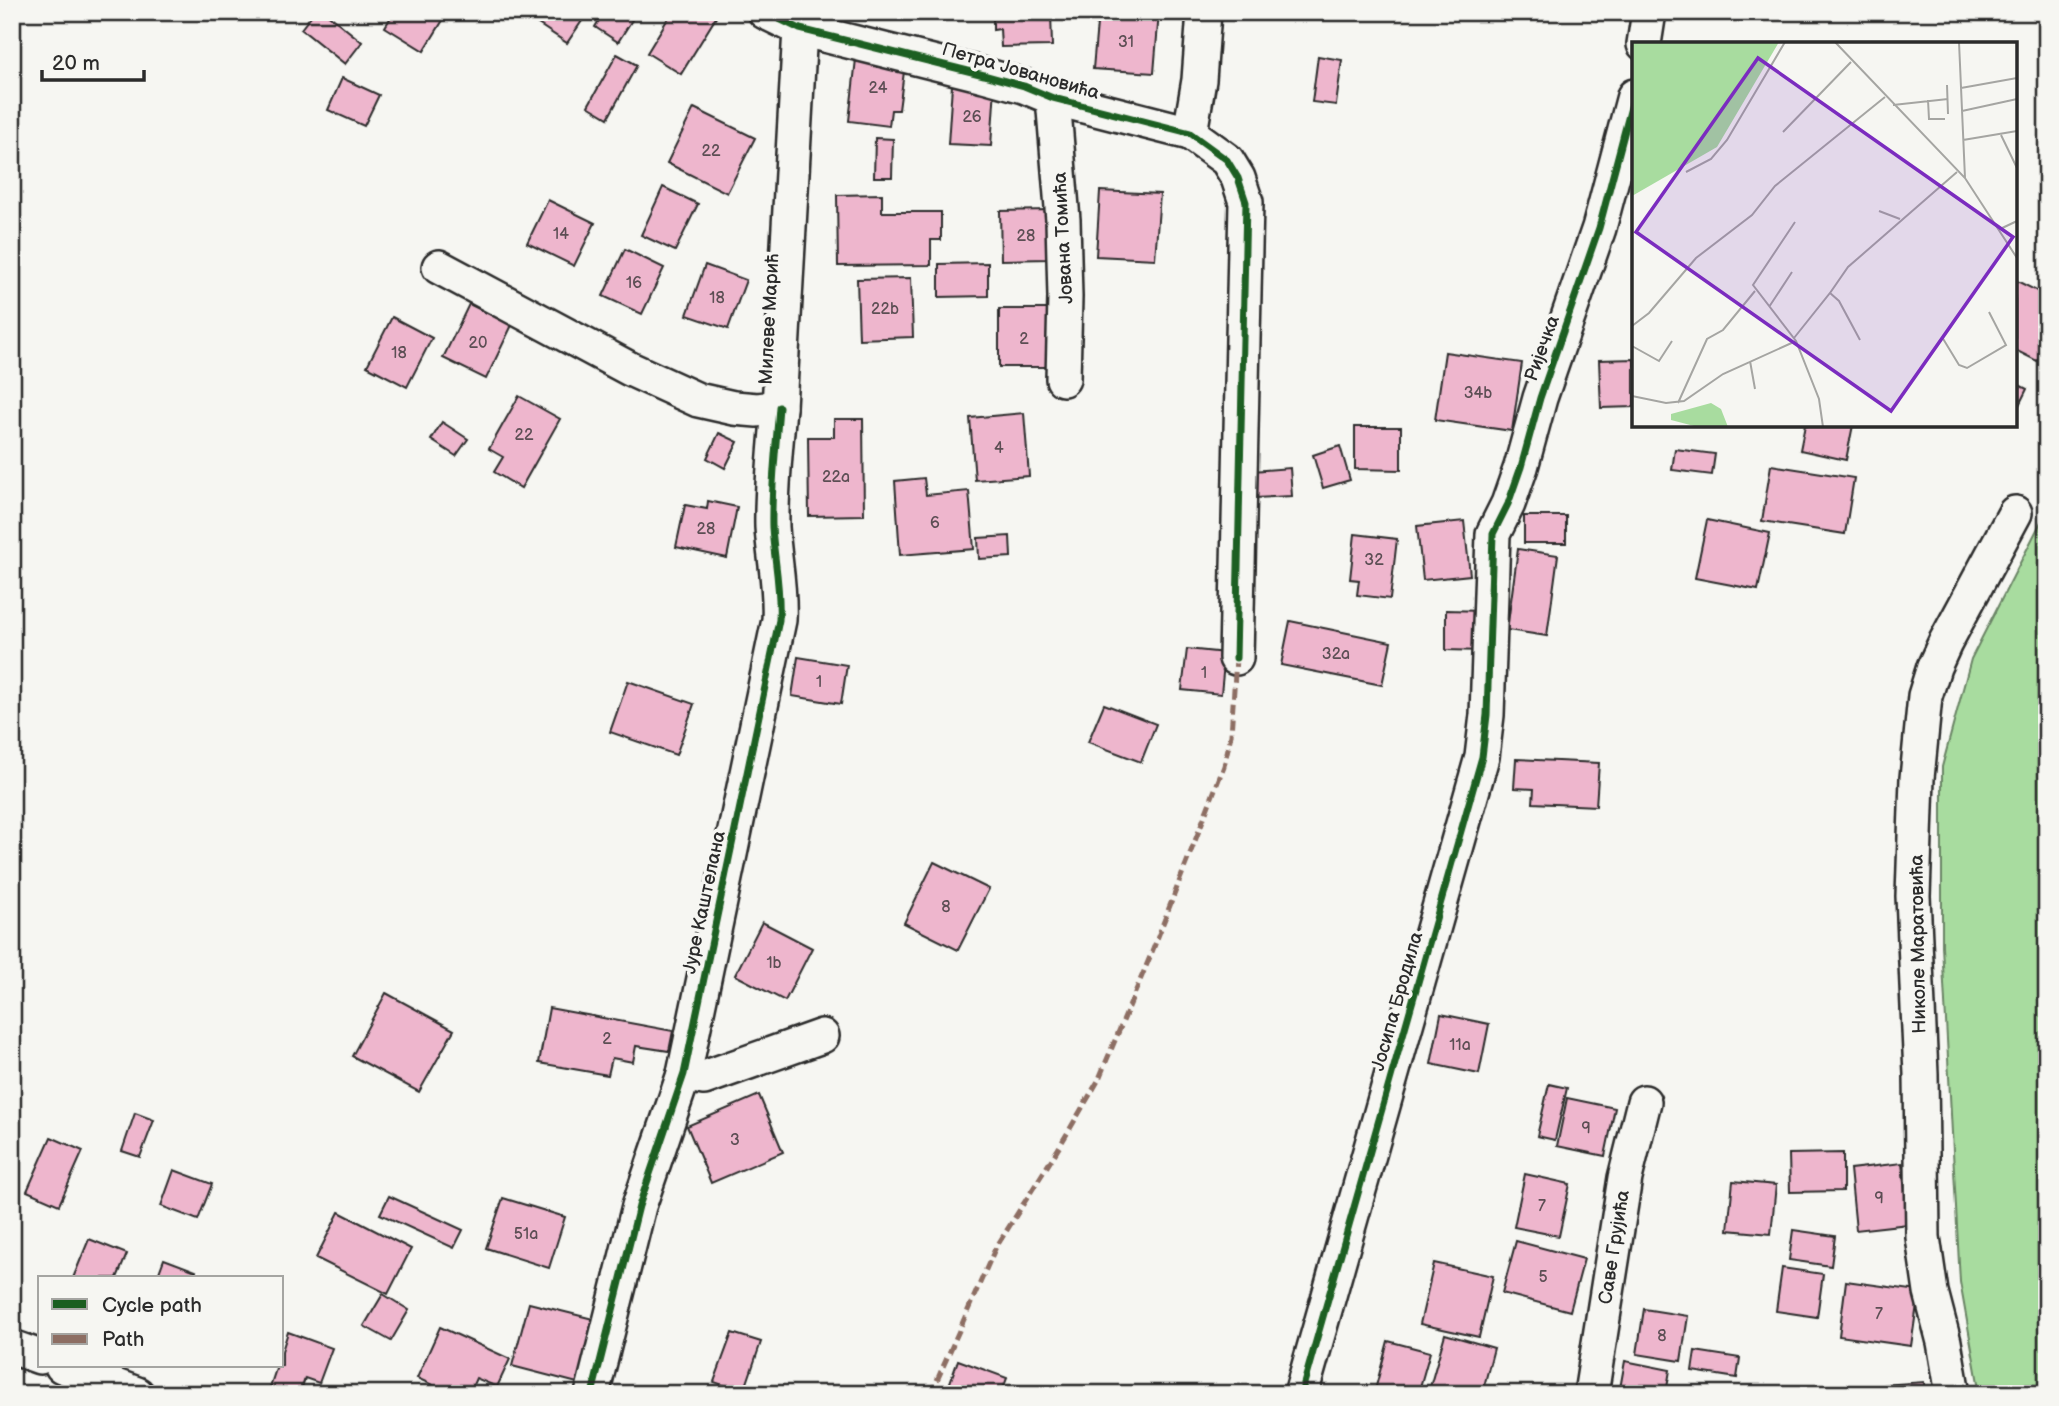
<svg xmlns="http://www.w3.org/2000/svg" width="2059" height="1406" viewBox="0 0 2059 1406" font-family="'Balsamiq Sans',sans-serif">
	<rect width="100%" height="100%" fill="#f6f6f2"/>
	<filter id="ink" filterUnits="userSpaceOnUse"><feTurbulence type="fractalNoise" baseFrequency=".0143" numOctaves="2"/><feDisplacementMap in="SourceGraphic" scale="14" xChannelSelector="R" yChannelSelector="G"/><feConvolveMatrix kernelMatrix="1 2 1 2 8 2 1 2 1" color-interpolation-filters="sRGB"/></filter>
	<g filter="url(#ink)">
		<!-- green -->
		<polygon fill="#a8dc9f" stroke="#6a8465" stroke-width="2" points="2047,510 2047,1394 1980,1394 1960,1282 1942,946 1942,767 1971,659"/>
		<!-- building -->
		<g fill="#eeb6cd" stroke="#2b2b2b" stroke-width="2">
			<polygon points="314,12 325,12 362,42 345,64 301,29"/>
			<polygon points="394,12 448,12 424,51 385,27"/>
			<polygon points="520,12 588,12 567,43"/>
			<polygon points="604,12 637,12 618,42 595,27"/>
			<polygon points="672,12 715,12 718,14 681,74 647,53"/>
			<polygon points="993,12 1051,12 1052,46 1001,47 1000,29 993,30"/>
			<polygon points="1098,12 1159,12 1154,73 1093,69"/>
			<polygon points="617,54 637,65 608,118 588,106"/>
			<polygon points="1318,56 1342,60 1336,105 1312,102"/>
			<polygon points="856,59 905,64 899,110 891,110 889,126 849,121"/>
			<polygon points="342,78 379,95 364,126 328,110"/>
			<polygon points="952,85 995,87 991,146 948,144"/>
			<polygon points="694,108 755,138 727,193 667,163"/>
			<polygon points="875,138 893,139 892,177 874,177"/>
			<polygon points="663,187 698,204 675,251 641,235"/>
			<polygon points="1100,191 1160,194 1155,259 1096,256"/>
			<polygon points="882,194 882,212 941,212 941,240 931,240 931,265 838,266 837,195"/>
			<polygon points="548,200 595,223 574,266 527,243"/>
			<polygon points="1050,210 1051,259 1001,260 1000,211"/>
			<polygon points="625,249 664,268 642,314 603,296"/>
			<polygon points="988,263 988,296 939,297 939,264"/>
			<polygon points="705,265 746,280 728,329 687,315"/>
			<polygon points="911,278 913,337 859,339 857,279"/>
			<polygon points="2015,280 2047,296 2047,343 2037,361 2015,350"/>
			<polygon points="469,304 512,325 486,379 443,358"/>
			<rect x="999" y="309" width="51" height="58"/>
			<polygon points="392,317 432,338 407,387 367,366"/>
			<polygon points="1445,352 1522,363 1512,431 1435,420"/>
			<polygon points="1634,359 1634,407 1601,408 1599,360"/>
			<polygon points="2015,383 2027,389 2015,413"/>
			<polygon points="519,396 560,419 521,488 494,472 503,457 489,449"/>
			<polygon points="1024,413 1029,476 975,480 970,418"/>
			<polygon points="834,419 863,419 864,515 809,516 808,437 834,437"/>
			<polygon points="442,422 468,439 456,456 431,440"/>
			<polygon points="1805,425 1853,425 1846,460 1800,450"/>
			<polygon points="1355,427 1401,427 1401,470 1355,469"/>
			<polygon points="719,433 738,442 725,468 707,458"/>
			<polygon points="1340,446 1350,480 1323,488 1313,455"/>
			<polygon points="1675,449 1715,454 1712,475 1672,470"/>
			<polygon points="1771,465 1854,478 1845,534 1762,521"/>
			<polygon points="1290,468 1292,496 1255,498 1253,471"/>
			<polygon points="924,478 926,495 969,491 974,549 900,555 895,481"/>
			<polygon points="708,501 737,507 727,558 676,547 685,505 707,509"/>
			<rect x="1524" y="516" width="42" height="27"/>
			<polygon points="1707,520 1770,533 1758,590 1695,578"/>
			<polygon points="1464,521 1470,575 1423,580 1417,526"/>
			<polygon points="1355,534 1397,539 1390,599 1357,595 1359,580 1350,579"/>
			<polygon points="1010,536 1011,557 979,559 978,538"/>
			<polygon points="1518,549 1558,555 1547,636 1507,630"/>
			<polygon points="1446,610 1484,611 1484,651 1446,650"/>
			<polygon points="1290,621 1391,642 1382,685 1281,665"/>
			<polygon points="1187,649 1225,653 1221,694 1182,690"/>
			<polygon points="798,657 847,665 841,704 792,696"/>
			<polygon points="628,681 694,704 676,755 610,732"/>
			<polygon points="1104,704 1156,724 1141,762 1088,742"/>
			<polygon points="1516,759 1599,763 1596,806 1533,803 1534,789 1514,788"/>
			<polygon points="934,862 989,889 958,950 904,923"/>
			<polygon points="762,922 812,948 785,1001 735,975"/>
			<polygon points="386,993 454,1030 419,1092 352,1056"/>
			<polygon points="549,1008 673,1031 669,1051 636,1046 633,1062 612,1058 608,1075 539,1063"/>
			<polygon points="1441,1014 1489,1024 1479,1074 1431,1064"/>
			<polygon points="1549,1084 1567,1088 1555,1140 1537,1136"/>
			<polygon points="759,1095 783,1152 711,1183 687,1126"/>
			<polygon points="1567,1098 1615,1108 1605,1156 1557,1146"/>
			<polygon points="135,1113 154,1120 140,1157 122,1151"/>
			<polygon points="51,1137 83,1151 59,1205 27,1191"/>
			<polygon points="1843,1153 1843,1191 1790,1192 1789,1154"/>
			<polygon points="1902,1163 1908,1224 1856,1230 1850,1169"/>
			<polygon points="174,1170 212,1184 198,1220 161,1206"/>
			<polygon points="1525,1174 1570,1184 1559,1236 1514,1227"/>
			<polygon points="1733,1181 1776,1185 1771,1234 1728,1230"/>
			<polygon points="389,1196 463,1230 454,1248 380,1214"/>
			<polygon points="503,1198 565,1217 549,1268 486,1248"/>
			<polygon points="339,1212 411,1249 388,1294 316,1258"/>
			<polygon points="1793,1230 1835,1236 1831,1266 1789,1260"/>
			<polygon points="89,1239 127,1254 117,1278 73,1278"/>
			<polygon points="1516,1241 1584,1259 1570,1311 1502,1293"/>
			<polygon points="164,1259 196,1271 194,1278 157,1278"/>
			<polygon points="1434,1263 1493,1276 1479,1337 1420,1324"/>
			<polygon points="1782,1268 1823,1274 1817,1317 1776,1311"/>
			<polygon points="1846,1281 1919,1291 1911,1346 1839,1336"/>
			<polygon points="383,1294 409,1310 391,1341 364,1326"/>
			<polygon points="529,1303 605,1322 589,1386 512,1366"/>
			<polygon points="1644,1309 1688,1316 1681,1361 1637,1354"/>
			<polygon points="440,1327 510,1359 497,1387 476,1378 469,1394 452,1394 417,1378"/>
			<polygon points="288,1332 332,1348 319,1383 305,1378 300,1394 289,1394 270,1387 277,1366 282,1366 282,1351"/>
			<polygon points="732,1333 761,1342 744,1392 714,1382"/>
			<polygon points="1445,1334 1494,1348 1482,1394 1428,1394"/>
			<polygon points="1388,1341 1430,1352 1418,1394 1374,1394"/>
			<polygon points="1695,1351 1740,1358 1737,1378 1692,1371"/>
			<polygon points="958,1360 1007,1378 1001,1394 946,1394"/>
			<polygon points="1625,1361 1670,1370 1666,1394 1619,1394"/>
			<polygon points="1924,1382 1925,1394 1870,1394 1869,1386"/>
			<polygon points="1014,1385 1039,1394 1011,1394"/>
			<polygon points="475,1388 492,1394 473,1394"/>
		</g>
		<g fill="none" stroke-linecap="round" stroke-linejoin="round">
			<defs>
				<g id="minor">
					<polyline points="765,12 800,29 984,75 1024,86 1053,98 1190,133 1227,160 1238,178 1246,202 1236,658"/>
					<polyline points="1644,44 1649,12"/>
					<polyline points="1053,98 1063,220 1065,297 1063,379"/>
					<polyline points="1190,133 1199,80 1204,12"/>
					<polyline points="439,267 630,369 698,400 734,408 757,410 779,407 800,29"/>
					<polyline points="684,1074 704,1078 822,1036"/>
					<polyline points="12,1347 40,1357"/>
					<polyline points="62,1366 137,1394"/>
					<path d="M592,1394L639,1206L684,1074L779,620C781,588 774,559 772,527C771,487 776,447 779,407"/>
					<polyline points="1301,1394 1482,757 1487,715 1493,534 1508,504 1521,467 1540,398 1599,228 1634,96"/>
					<polyline points="1591,1394 1625,1178 1644,1102"/>
					<polyline points="1953,1394 1944,1342 1931,1292 1923,1237 1921,1074 1913,896 1917,778 1925,696 1934,667 1945,643 2015,513"/>
				</g>
			</defs>
			<!-- minor casing -->
			<use href="#minor" stroke="#2b2b2b" stroke-width="38"/>
			<!-- minor -->
			<use href="#minor" stroke="#f6f6f2" stroke-width="33"/>
			<!-- quiet -->
			<polyline stroke="#8d6e63" stroke-width="5" stroke-dasharray="10 5" stroke-linecap="butt" points="931,1394 995,1249 1058,1149 1098,1081 1152,952 1224,766 1231,735 1236,658"/>
			<defs>
				<g id="cycleway">
					<polyline points="765,12 800,29 984,75 1024,86 1053,98 1190,133 1227,160 1238,178 1246,202 1236,658"/>
					<path d="M592,1394L639,1206L684,1074L779,620C781,588 774,559 772,527C771,487 776,447 779,407"/>
					<polyline points="1301,1394 1482,757 1487,715 1493,534 1508,504 1521,467 1540,398 1599,228 1634,96"/>
				</g>
			</defs>
			<!-- cycleway casing -->
			<use href="#cycleway" stroke="#f6f6f2" stroke-width="11"/>
			<!-- cycleway -->
			<use href="#cycleway" stroke="#1b5e20" stroke-width="7"/>
		</g>
	</g>
	<g text-anchor="middle" stroke-width="7" stroke-linejoin="round" paint-order="stroke">
		<!-- number labels -->
		<g font-size="16" fill="#5c4e54">
			<text x="1126" y="47">31</text>
			<text x="878" y="93">24</text>
			<text x="972" y="122">26</text>
			<text x="711" y="156">22</text>
			<text x="561" y="239">14</text>
			<text x="1026" y="241">28</text>
			<text x="634" y="288">16</text>
			<text x="717" y="303">18</text>
			<text x="885" y="314">22b</text>
			<text x="1024" y="344">2</text>
			<text x="478" y="348">20</text>
			<text x="399" y="358">18</text>
			<text x="1478" y="398">34b</text>
			<text x="524" y="440">22</text>
			<text x="999" y="453">4</text>
			<text x="836" y="482">22a</text>
			<text x="935" y="528">6</text>
			<text x="706" y="534">28</text>
			<text x="1374" y="565">32</text>
			<text x="1336" y="659">32a</text>
			<text x="1204" y="678">1</text>
			<text x="819" y="687">1</text>
			<text x="946" y="912">8</text>
			<text x="774" y="968">1b</text>
			<text x="607" y="1044">2</text>
			<text x="1460" y="1050">11a</text>
			<text x="1586" y="1133">9</text>
			<text x="735" y="1145">3</text>
			<text x="1879" y="1203">9</text>
			<text x="1542" y="1211">7</text>
			<text x="526" y="1239">51a</text>
			<text x="1543" y="1282">5</text>
			<text x="1879" y="1319">7</text>
			<text x="1662" y="1341">8</text>
		</g>
		<!-- street labels -->
		<g font-size="19" fill="#2b2b2b" stroke="#f6f6f2">
			<text transform="translate(1021 70) rotate(16)" y="7">Петра Јовановића</text>
			<text transform="translate(1062 238) rotate(-93)" y="7">Јована Томића</text>
			<text transform="translate(768 319) rotate(-87)" y="7">Милеве Марић</text>
			<text transform="translate(1541 348) rotate(-70)" y="7">Ријечка</text>
			<text transform="translate(703 902) rotate(-78)" y="7">Јуре Каштелана</text>
			<text transform="translate(1917 944) rotate(-91)" y="7">Николе Маратовића</text>
			<text transform="translate(1396 1001) rotate(-74)" y="7">Јосипа Бродила</text>
			<text transform="translate(1613 1247) rotate(-81)" y="7">Саве Грујића</text>
		</g>
	</g>
	<!-- overview -->
	<g transform="translate(1632 42)">
		<rect width="385" height="385" fill="#f6f6f2"/>
		<path d="M0,0H147L85,105L0,154ZM79,361L89,367L96,385H66L39,378V372Z" fill="#a8dc9f"/>
		<path fill="none" stroke="#a5a5a2" stroke-width="2" d="M203,0L333,136L385,216M327,0L333,136M315,43L316,72M329,46L385,36M296,58L297,77H313M261,63L316,57M330,69L385,57M151,90L219,20M369,93L385,126M331,98L385,89M54,130L79,117L95,98L153,0M247,169L268,177M163,180L121,243L164,299L187,357L191,385M366,188L385,179M198,251L216,225L325,130M137,265L160,230M0,284L17,271L64,216L120,173L143,144L253,55M310,295L327,323L335,326L374,303L357,270M162,296L198,251L207,259L228,298M0,304L27,319L40,299M118,319L123,347M0,354L34,361L52,359L91,332L164,299M46,361L75,297L91,288L123,249"/>
		<path fill="#7b2cbf" fill-opacity="0.15" stroke="#7b2cbf" stroke-width="3.5" d="M126,16L381,195L259,369L4,190Z"/>
		<rect width="385" height="385" fill="none" stroke="#2b2b2b" stroke-width="3.5"/>
	</g>
	<!-- margin -->
	<rect width="2059" height="1406" fill="none" stroke="#f6f6f2" stroke-width="42"/>
	<rect x="21" y="21" width="2017" height="1364" fill="none" stroke="#2b2b2b" stroke-width="2.5" filter="url(#ink)"/>
	<!-- legend -->
	<rect x="38" y="1276" width="245" height="91" fill="#f6f6f2" stroke="#a5a5a2" stroke-width="2"/>
	<rect x="52" y="1299" width="35" height="10" fill="#1b5e20" stroke="#a5a5a2" stroke-width="2"/>
	<text x="102" y="1312" font-size="21" fill="#2b2b2b">Cycle path</text>
	<rect x="52" y="1334" width="35" height="10" fill="#8d6e63" stroke="#a5a5a2" stroke-width="2"/>
	<text x="102" y="1346" font-size="21" fill="#2b2b2b">Path</text>
	<!-- scale -->
	<path d="M42 70v10h102v-10" fill="none" stroke="#2b2b2b" stroke-width="3.5"/>
	<text x="52" y="70" font-size="21" fill="#2b2b2b" stroke="#f6f6f2" stroke-width="5" paint-order="stroke">20 m</text>
</svg>
